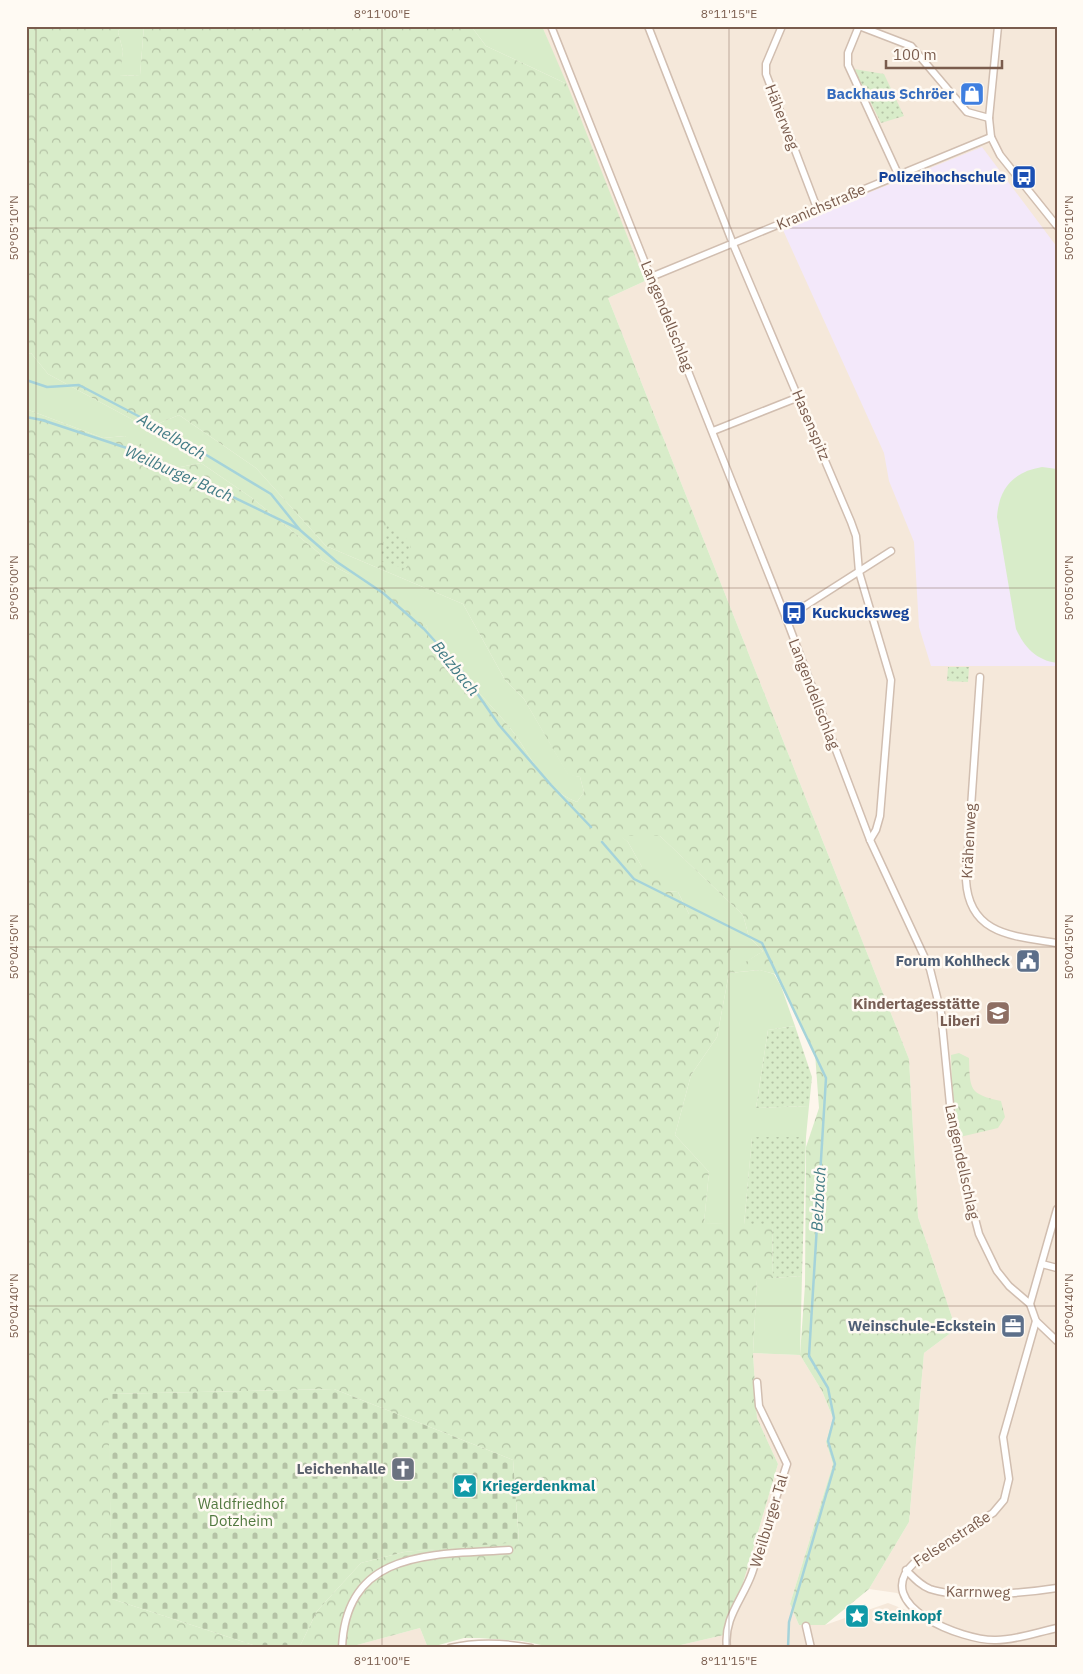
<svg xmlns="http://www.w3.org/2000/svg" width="1083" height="1674" viewBox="0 0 1083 1674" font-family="'IBM Plex Sans',sans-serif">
	<defs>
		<pattern id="forest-crowns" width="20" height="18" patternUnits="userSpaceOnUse" patternTransform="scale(1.25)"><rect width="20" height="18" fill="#d8ecc9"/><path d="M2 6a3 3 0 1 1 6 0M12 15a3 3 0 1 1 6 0" fill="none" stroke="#b4c2a5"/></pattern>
		<pattern id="cemetery-stones" width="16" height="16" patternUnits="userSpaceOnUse" patternTransform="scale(1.25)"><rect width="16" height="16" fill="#d8ecc9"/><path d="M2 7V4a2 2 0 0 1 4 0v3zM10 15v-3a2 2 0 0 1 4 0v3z" fill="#b4c2a5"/></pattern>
		<pattern id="park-dots" width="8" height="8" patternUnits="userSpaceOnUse" patternTransform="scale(1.25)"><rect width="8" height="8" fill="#d8ecc9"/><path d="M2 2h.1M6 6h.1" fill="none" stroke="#b4c2a5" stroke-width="1.8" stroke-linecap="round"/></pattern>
	</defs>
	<rect width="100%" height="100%" fill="#fdf6ec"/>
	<!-- residential -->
	<g fill="#f5e8da">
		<polygon points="542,26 1057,26 1057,1648 668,1648 728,1634 778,1464 757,1418 753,1353 800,1355 822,1391 833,1418 826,1442 833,1464 790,1604 799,1625 825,1625 888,1603 950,1627 897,1593 869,1589 909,1522 924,1353 956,1329 918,1217 909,1059 608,298 645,281"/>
		<polygon points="420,1628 428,1648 358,1648 357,1645"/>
	</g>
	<!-- education -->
	<polygon fill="#f3e8fa" points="982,147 1057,247 1057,666 931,666 919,627 914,542 889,481 884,453 783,230 831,208"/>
	<!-- grass -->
	<g fill="#d8ecc9">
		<polygon points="121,26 144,26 140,75 119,76 123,51 118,32"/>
		<polygon points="471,26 542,26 567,84 486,46"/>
		<path d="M31,353L48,374L148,428L179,415L256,468L326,546L463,604L505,680L524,699L568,774L580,777L584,792L577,802C541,789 530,751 507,724C482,695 455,668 428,641L427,626L349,574L322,560L319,553L252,498L201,463L170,469L154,467L150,457L125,436L103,438L26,409V355Z"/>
		<path d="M1042,467L1057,469V663C1036,660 1025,648 1016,629L997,517C999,488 1013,472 1042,467Z"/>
		<polygon points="620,836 660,836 743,915 749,937 763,951 731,972 689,914 678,892 665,891 642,867 628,842"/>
		<polygon points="760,970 774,974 781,986 795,1026 768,1030 756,1108 809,1106 806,1137 752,1138 744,1225 704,1223 709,1172 675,1135 691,1075 717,1037 729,973"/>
		<polygon points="802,1276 800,1355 753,1353 757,1279"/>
	</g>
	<!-- forest -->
	<g fill="url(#forest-crowns)" fill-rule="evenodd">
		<path d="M26,26H121L118,32L123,51L120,76L140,75L144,26H471L486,46L567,84L645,281L608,298L909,1059L918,1217L956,1329L924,1353L909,1522L869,1589L825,1625H799L790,1604L833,1464L826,1442L833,1418L822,1391L800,1355L805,1285L806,1147L819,1108L815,1053L775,974L759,970L729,973L717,1037L691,1075L675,1135L709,1172L704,1223L772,1224L773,1278L757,1280L753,1353L757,1418L778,1464L728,1634L668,1648H556L522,1641L479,1638H464L428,1648L420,1628L357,1645L358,1648H299L317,1611L361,1563L404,1552L519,1541L513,1460L334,1389L109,1394L112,1599L262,1648H26V409L103,438L125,436L143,445L154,467L170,469L201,463L252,498L319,553L322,560L349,574L392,590L427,626L429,641C455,668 482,695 507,724C530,751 541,789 577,802L584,792L580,777L568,775L524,699L505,680L463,604L326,546L256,468L179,415L148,428L48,374L31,353L26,355ZM621,836H660L743,915L749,937L763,951L731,971L724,961L731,956V942L702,913L689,914L678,892L665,891L661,879L649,867H642L628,842Z"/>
		<path d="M959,1053L969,1058C970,1090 969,1094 1001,1101L1005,1117L998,1128L960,1137L952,1092L951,1055Z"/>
	</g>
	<!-- cemetery -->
	<polygon fill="url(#cemetery-stones)" points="334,1389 513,1460 519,1542 404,1552 361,1563 317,1611 299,1648 262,1648 112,1599 108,1394"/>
	<!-- park -->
	<g fill="url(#park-dots)">
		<polygon points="854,69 884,74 904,116 881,123"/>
		<polygon points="387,525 411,542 407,569 380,561"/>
		<polygon points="948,667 969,667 968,682 947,681"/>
		<polygon points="795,1026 812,1077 809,1106 756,1108 768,1030"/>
		<polygon points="752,1137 806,1137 802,1276 773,1278 772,1224 744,1225"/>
	</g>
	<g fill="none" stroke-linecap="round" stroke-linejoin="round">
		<!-- stream -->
		<g stroke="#a5d3da" stroke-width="2.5">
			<polyline points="26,380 47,387 79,385 165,430 271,494 300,530 337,562 383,593 424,629 461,670 499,725 551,785 591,827"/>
			<polyline points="26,417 42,420 142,453 299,529"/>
			<polyline points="602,842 634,879 762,943 826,1078 809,1356 828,1388 834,1418 828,1441 835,1464 789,1622 788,1648"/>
		</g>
		<defs>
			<g id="street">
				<polyline points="551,26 786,618 870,840 930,969 941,1013 953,1135 979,1234 997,1271 1009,1286 1030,1304 1036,1321 1057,1341"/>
				<polyline points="648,26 733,244 851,522 856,536 859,572 891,680 880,816 876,830 870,840"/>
				<polyline points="782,26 766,64 766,74 817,208"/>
				<polyline points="859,26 911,46 967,112 989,118"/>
				<polyline points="859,26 848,53 848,65 898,174"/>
				<polyline points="998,26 989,118 991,137 1000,155 1057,226"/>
				<polyline points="651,277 991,137"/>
				<polyline points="713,431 799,397"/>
				<polyline points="786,618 891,551"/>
				<path d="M980,677L966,880C969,935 1013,936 1057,943"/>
				<polyline points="1042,1264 1057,1268"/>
				<polyline points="1030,1304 1057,1209"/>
				<path d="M1036,1321L1003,1437L1009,1479L1004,1500L993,1513L914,1563C869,1605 963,1641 996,1640C1016,1640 1038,1632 1057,1628"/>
				<path d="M906,1570C914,1578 920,1585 930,1589C960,1599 1025,1593 1057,1588"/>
				<polyline points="806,1626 811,1648"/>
				<path d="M342,1648C346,1548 434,1555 509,1550"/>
				<path d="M450,1648C476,1642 505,1643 531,1648"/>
				<path d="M727,1648C723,1618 743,1599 752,1573C764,1537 775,1500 787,1464L759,1406L757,1382"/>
			</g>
		</defs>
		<!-- street casing -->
		<use href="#street" stroke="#d1beb0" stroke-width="9"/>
		<!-- street -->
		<use href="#street" stroke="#fff" stroke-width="6"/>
	</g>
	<!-- ticks -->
	<path fill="none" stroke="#7a5c4d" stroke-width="1" stroke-opacity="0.45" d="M36,26V1648M382,26V1648M729,26V1648M26,228H1057M26,588H1057M26,947H1057M26,1306H1057"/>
	<!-- icons -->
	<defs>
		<symbol id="shop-square" viewBox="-11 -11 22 22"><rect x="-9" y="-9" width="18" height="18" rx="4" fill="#3f7fe0" stroke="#fffaf3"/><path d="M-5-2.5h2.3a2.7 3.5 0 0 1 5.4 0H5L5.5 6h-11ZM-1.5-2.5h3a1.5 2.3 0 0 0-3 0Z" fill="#fff"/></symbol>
		<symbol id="bus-square" viewBox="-11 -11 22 22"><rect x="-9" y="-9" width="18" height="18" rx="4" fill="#1a4fb4" stroke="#fffaf3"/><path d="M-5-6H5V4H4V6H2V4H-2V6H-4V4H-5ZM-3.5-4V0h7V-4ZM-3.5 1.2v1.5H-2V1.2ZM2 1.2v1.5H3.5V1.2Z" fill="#fff"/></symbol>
		<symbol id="civic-square" viewBox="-11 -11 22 22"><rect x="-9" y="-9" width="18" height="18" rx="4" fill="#5c6f8a" stroke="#fffaf3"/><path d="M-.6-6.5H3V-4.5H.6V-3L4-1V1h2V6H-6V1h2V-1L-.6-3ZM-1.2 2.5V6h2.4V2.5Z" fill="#fff"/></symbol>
		<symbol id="school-square" viewBox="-11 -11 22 22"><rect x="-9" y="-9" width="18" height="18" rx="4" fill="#8d6e63" stroke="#fffaf3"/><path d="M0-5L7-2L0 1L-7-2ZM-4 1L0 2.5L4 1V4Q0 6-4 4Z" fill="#fff"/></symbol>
		<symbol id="office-square" viewBox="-11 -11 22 22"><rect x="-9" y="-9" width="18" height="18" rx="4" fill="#5c6f8a" stroke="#fffaf3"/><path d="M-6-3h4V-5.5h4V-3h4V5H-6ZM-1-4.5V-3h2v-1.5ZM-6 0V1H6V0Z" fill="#fff"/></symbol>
		<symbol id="church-square" viewBox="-11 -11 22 22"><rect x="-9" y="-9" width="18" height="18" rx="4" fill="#6b7280" stroke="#fffaf3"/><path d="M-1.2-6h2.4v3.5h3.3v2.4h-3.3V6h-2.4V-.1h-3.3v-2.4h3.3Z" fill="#fff"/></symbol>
		<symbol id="sight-square" viewBox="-11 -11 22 22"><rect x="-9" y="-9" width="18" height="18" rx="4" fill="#0f9aa8" stroke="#fffaf3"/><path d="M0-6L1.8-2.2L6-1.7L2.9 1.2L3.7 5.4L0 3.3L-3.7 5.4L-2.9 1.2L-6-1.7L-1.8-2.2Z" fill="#fff"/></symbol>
	</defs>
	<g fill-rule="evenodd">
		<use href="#shop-square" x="958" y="80" width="28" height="28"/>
		<use href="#bus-square" x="1010" y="163" width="28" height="28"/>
		<use href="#bus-square" x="780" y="599" width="28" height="28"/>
		<use href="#civic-square" x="1014" y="947" width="28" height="28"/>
		<use href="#school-square" x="984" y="999" width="28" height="28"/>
		<use href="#office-square" x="999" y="1312" width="28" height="28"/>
		<use href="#church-square" x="389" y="1455" width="28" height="28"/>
		<use href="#sight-square" x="451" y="1472" width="28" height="28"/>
		<use href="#sight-square" x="843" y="1602" width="28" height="28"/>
	</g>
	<g text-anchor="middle" stroke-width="5" stroke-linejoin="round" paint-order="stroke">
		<!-- shop labels -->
		<g font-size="15" font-weight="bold" fill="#366cbe" stroke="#fffaf3" text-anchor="end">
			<text x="954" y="99">Backhaus Schröer</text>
		</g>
		<!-- street labels -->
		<g font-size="15" fill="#7a5c4d" stroke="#fffaf3">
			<text transform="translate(782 117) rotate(69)" y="5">Häherweg</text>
			<text transform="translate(821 207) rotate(-23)" y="5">Kranichstraße</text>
			<text transform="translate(667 316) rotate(68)" y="5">Langendellschlag</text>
			<text transform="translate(811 425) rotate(67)" y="5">Hasenspitz</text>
			<text transform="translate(814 694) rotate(69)" y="5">Langendellschlag</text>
			<text transform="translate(969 841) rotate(-87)" y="5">Krähenweg</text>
			<text transform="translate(962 1162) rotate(78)" y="5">Langendellschlag</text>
			<text transform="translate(769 1521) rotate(-73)" y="5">Weilburger Tal</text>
			<text transform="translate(952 1539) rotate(-33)" y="5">Felsenstraße</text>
			<text transform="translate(978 1592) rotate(1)" y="5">Karrnweg</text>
		</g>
		<!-- transit labels -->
		<g font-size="15" font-weight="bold" fill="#164399" stroke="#fffaf3" text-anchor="end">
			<text x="1006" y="182">Polizeihochschule</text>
			<text x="812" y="618" text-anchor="start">Kuckucksweg</text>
		</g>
		<!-- service labels -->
		<g font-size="15" font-weight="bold" fill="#4e5e75" stroke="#fffaf3" text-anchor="end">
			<text x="1010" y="966">Forum Kohlheck</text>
			<text x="996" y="1331">Weinschule-Eckstein</text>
		</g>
		<!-- education labels -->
		<g font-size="15" font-weight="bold" fill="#785e54" stroke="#fffaf3" text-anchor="end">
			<text x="980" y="1009">Kindertagesstätte<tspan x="980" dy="17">Liberi</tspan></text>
		</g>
		<!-- worship labels -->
		<g font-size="15" font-weight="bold" fill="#5b616d" stroke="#fffaf3" text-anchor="end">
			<text x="386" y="1474">Leichenhalle</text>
		</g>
		<!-- culture labels -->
		<g font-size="15" font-weight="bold" fill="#0d838f" stroke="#fffaf3" text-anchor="start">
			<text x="482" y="1491">Kriegerdenkmal</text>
			<text x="874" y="1621">Steinkopf</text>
		</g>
		<!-- park labels -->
		<g font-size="15" fill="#537a41" stroke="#fffaf3">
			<text x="241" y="1509">Waldfriedhof<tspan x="241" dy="17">Dotzheim</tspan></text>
		</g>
		<!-- water labels -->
		<g font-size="16" font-style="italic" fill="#437c86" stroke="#fffaf3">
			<text transform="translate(172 436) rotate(30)" y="6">Aunelbach</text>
			<text transform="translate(179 473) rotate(24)" y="6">Weilburger Bach</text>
			<text transform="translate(456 668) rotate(51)" y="6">Belzbach</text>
			<text transform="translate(818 1199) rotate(-87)" y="6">Belzbach</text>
		</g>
	</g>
	<!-- border -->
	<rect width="1083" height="1674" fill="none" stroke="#fffaf3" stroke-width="55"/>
	<!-- scale -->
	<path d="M886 60v8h116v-8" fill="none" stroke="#7a5c4d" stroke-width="2.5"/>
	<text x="893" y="60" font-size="15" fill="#7a5c4d" stroke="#fffaf3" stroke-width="4" paint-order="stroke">100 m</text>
	<rect x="28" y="28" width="1028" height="1618" fill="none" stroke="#7a5c4d" stroke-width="2"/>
	<g font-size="12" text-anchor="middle" fill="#7a5c4d">
		<text x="382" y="18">8°11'00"E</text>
		<text x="729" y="18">8°11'15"E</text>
		<text transform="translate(14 228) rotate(-90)" y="4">50°05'10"N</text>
		<text transform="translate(1069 228) rotate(-90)" y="4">50°05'10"N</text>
		<text transform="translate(14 588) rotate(-90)" y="4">50°05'00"N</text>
		<text transform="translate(1069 588) rotate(-90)" y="4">50°05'00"N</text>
		<text transform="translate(14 947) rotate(-90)" y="4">50°04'50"N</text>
		<text transform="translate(1069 947) rotate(-90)" y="4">50°04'50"N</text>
		<text transform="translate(14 1306) rotate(-90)" y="4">50°04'40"N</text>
		<text transform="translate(1069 1306) rotate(-90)" y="4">50°04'40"N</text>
		<text x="382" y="1665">8°11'00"E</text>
		<text x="729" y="1665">8°11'15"E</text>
	</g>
</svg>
